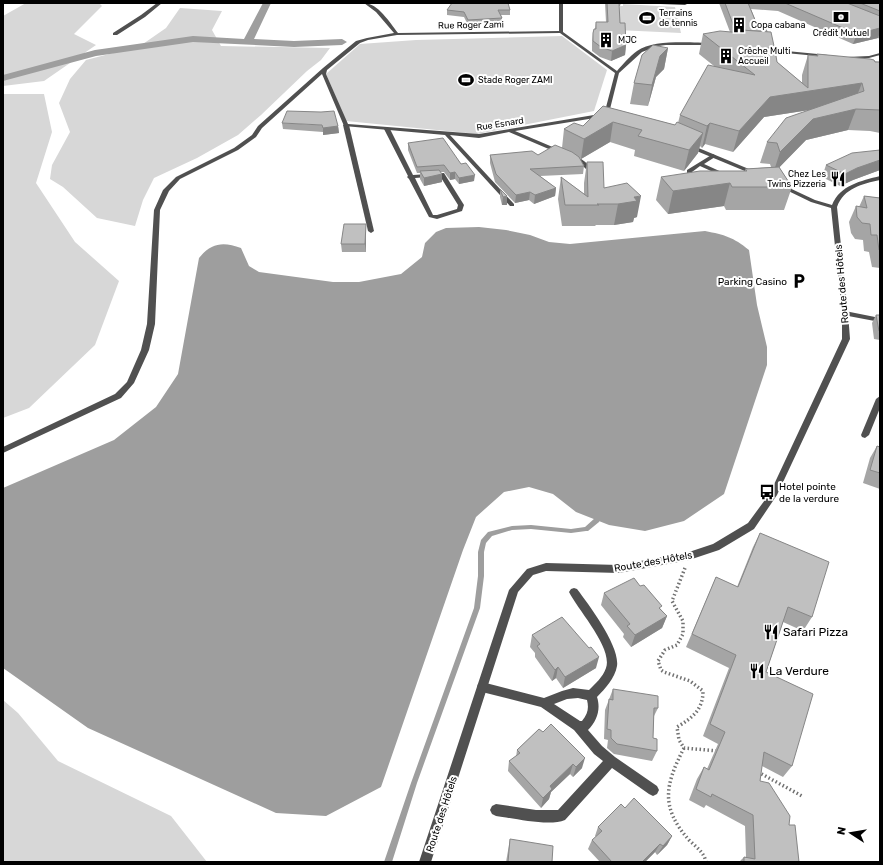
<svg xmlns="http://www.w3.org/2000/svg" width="883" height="865" viewBox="0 0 883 865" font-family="Rubik,sans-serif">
	<rect width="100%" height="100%" fill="#fff"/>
	<!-- green -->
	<g fill="#d7d7d7">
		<polygon points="26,3 99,3 102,6 74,34 96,45 44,81 3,86 3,16"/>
		<polygon points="623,4 675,7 681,33 617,30 616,13 620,13 620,6 623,6"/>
		<polygon points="180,8 222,11 212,30 221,46 330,48 321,60 307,71 261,115 238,135 197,158 154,178 143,200 135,226 97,218 63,187 50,179 52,165 70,132 59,103 70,79 86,60 140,46 166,28"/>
		<polygon points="562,36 607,70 594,111 477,134 346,121 326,74 360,44 416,40"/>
		<polygon points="3,94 44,94 52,132 36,183 75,242 119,281 95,345 29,408 3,418"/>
		<polygon points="3,700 18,713 58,761 171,816 207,862 3,862"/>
	</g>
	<!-- water -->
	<path fill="#9e9e9e" d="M479,227L506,230L530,235L549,242L570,244L705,231C725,235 733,237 749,250L757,305L767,347V365L724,494L684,521L645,531L609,525L576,512L553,494L529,487L504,492L476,517L463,550L381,787L326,816L276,813L88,728L3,668V488L114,440L156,407L178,374L199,258C212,242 224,242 241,248L249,266L259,272L333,282H359L401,274L422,257L425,243L436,232L446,228Z"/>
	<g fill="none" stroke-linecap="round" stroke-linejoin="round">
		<!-- stream -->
		<polygon fill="#9e9e9e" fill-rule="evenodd" points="595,518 599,518 600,520 599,522 588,531 586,531 571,533 531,529 512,530 492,536 486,543 484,552 484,576 480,608 417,783 392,862 384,862 411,783 474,608 478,576 478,552 481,540 488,532 512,526 531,525 571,529 585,527"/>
		<!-- canal -->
		<polygon fill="#9e9e9e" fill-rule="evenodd" points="263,3 271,3 254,39 294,41 342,39 347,42 342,45 294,47 193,42 96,56 3,81 3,75 95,50 193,36 244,39"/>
		<!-- path -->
		<g stroke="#727272" stroke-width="3.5" stroke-dasharray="1.5 2.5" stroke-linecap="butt">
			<path d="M685,568L672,601L683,621V634L677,645L665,650L658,661L661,670L664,672L690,681L703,691C703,710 692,718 677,727L679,740L684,748L718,751"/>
			<path d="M684,748C665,785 660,807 689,840C696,847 704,852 706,862"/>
			<polyline points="758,772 802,796"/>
		</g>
		<!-- service -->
		<g fill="#505050" fill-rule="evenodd">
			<polygon points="157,3 162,3 145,17 117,35 113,35 113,33 141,15"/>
			<polygon points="346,123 349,125 374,231 371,233 368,231 343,125"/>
			<path d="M387,127L390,129L413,175L444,173L464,205L462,211L437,219L429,217L409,179L407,177L408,176L384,129ZM440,176L458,205L457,209L437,215H433L415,178Z"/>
			<polygon points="713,154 716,156 715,157 704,164 726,174 726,176 722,176 700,166 692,172 692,173 700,178 700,180 696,180 687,175 687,170"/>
			<polygon points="843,311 845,311 880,318 880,322 843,315 842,313"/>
			<polygon points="880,396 880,408 869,435 865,438 862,437 861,435 876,399"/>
			<path d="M574,588L577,589C589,605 620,646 617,666C615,678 605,689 597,697C601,709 597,721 588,730L602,746L615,757L657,786L659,790L657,794L653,796L649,794L612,768L565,820C549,827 513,818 496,816L492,814L490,810L492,806L496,804L536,810H558L603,761L594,754L574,730L541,707L482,692L478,690L477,687L478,684L482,682L544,698L562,691L573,688L589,690C595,684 603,677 606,668C613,648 578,610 569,592L571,589ZM578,698L587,700C589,708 588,714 582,721H580L554,704L567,699Z"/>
		</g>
		<!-- minor -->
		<g fill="#505050" fill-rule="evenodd">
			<path d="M364,3C378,3 390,23 398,33L559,31V3H563V32L617,71C623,64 630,56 637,51C654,39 692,43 712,43L714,44L712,45H666L658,46L642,52L619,73L609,113L601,117L515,131L562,151V153H558L509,132L479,138L450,135L514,204V206H510L445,135L344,126L322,74L262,128L256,137L238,150L180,179L169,191L160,210L155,324L149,350L134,383L121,398L3,453V447L115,394L127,382L141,350L147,324L154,210L163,190L176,177L234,148L252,135L258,126L323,68L356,41L367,38L394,33L376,12ZM560,33L615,73L605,111L600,114L479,134L348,124L326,74L327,70L360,43L368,40L397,35Z"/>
			<polygon points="658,3 686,3 687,4 685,5 660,4"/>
			<polygon points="766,49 828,55 830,56 828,57 764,51 764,49"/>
			<polygon points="880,53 880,55 869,58 847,59 845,58 847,57 869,56"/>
			<polygon points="689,144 756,172 757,173 752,174 687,147 686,146"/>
			<path d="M570,156C580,155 589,165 595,172L590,173L581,164L570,158Z"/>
			<path d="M880,176V180C862,184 844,188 837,207L848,313L850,339L777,495L754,529L719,550L689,560L619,573L546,571L533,575L518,592L431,862H419L509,590L527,569L546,563L619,565L689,552L713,544L748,523L770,493L842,339V313L831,208L811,202L778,186L783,185L815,200L832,205C840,185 861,181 880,176Z"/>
		</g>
	</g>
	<!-- wall -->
	<g fill="#a5a5a5">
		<polygon points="605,3 621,3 620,6 619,6 620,23 626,45 625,55 611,61 600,57 592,51 592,42 593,33 595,29 596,22 606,22"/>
		<polygon points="719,3 880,3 880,39 878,38 853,44 778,11 751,9 758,27 767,32 777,62 802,83 802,75 808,55 817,56 817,54 880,62 880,133 870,131 848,130 806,140 779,167 792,187 784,210 726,210 724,206 668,214 656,200 661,177 745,171 745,169 771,167 770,164 760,163 767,142 810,110 764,117 733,152 705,144 702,148 700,146 698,153 684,171 634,156 635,150 610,142 581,159 579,158 584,166 583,174 540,176 556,188 555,196 534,204 529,200 515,203 495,182 490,163 490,155 538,155 562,148 564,129 583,126 603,106 675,125 678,123 680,115 714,66 699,54 703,34 730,32"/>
		<polygon points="447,10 510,10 510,15 501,15 502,18 502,23 468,25 464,17 447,15"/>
		<polygon points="668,48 664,69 656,77 648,106 630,104 634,83"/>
		<polygon points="282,123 338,126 339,133 323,135 323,132 283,129"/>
		<polygon points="408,143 461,164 474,181 459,184 455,179 450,180 444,172 441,172 442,182 424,186 420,179 420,173 417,173 408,150"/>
		<polygon points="880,150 880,170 853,180 840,186 822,177 826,165"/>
		<polygon points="587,162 604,188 637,217 634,218 633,222 614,225 596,225 595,226 562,226 558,199 561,177 584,194 584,183"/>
		<polygon points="500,189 507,196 507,205 502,205 500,197"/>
		<polygon points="864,196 880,198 880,268 872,267 869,252 864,251 863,240 855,239 851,233 849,222 856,206 859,207"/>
		<polygon points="366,232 366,252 342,252 341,244"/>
		<polygon points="876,315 880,315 880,340 874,339 872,323"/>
		<polygon points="877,446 880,447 880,489 863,483 870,458"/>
		<polygon points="760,533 812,617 803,631 783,622 766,672 792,766 783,777 762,766 760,781 789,825 799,862 739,862 744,857 746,857 745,826 706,805 704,808 689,800 697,779 704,767 707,769 718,744 703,736 729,668 686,647 716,577 737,587 753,547"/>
		<polygon points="640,586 667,616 662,628 631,647 623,637 624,634 601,605 604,593"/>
		<polygon points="532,635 596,668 563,688 556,678 552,681 535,657 535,653 530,647"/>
		<polygon points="613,689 658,708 654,716 653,738 657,751 652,761 614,754 607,748 608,740 604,739 605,710"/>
		<polygon points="539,729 582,768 573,777 570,774 551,792 549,799 541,808 508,771 509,761 516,757 517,750"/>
		<polygon points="625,808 672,836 667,845 657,855 655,852 645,862 600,862 588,849 592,840 596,837 595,836 598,827"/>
		<polygon points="510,839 552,862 506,862"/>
	</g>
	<!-- shaded-wall -->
	<g fill="#868686">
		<polygon points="880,28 880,32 878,38 853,44 857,34"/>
		<polygon points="626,45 625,55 611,61 612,51"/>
		<polygon points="774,46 768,66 764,49"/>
		<polygon points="668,48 664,69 656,77 648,106 652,85 660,56"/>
		<polygon points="862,83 854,103 764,117 733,152 739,131 770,97"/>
		<polygon points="856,109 848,130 806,140 773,174 780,152 813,119"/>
		<polygon points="613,122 610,142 581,159 584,139"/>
		<polygon points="710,123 705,144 702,148 707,126"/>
		<polygon points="338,126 339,133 323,135 323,128"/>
		<polygon points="703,133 698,153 684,171 689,150"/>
		<polygon points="880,160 880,170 853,180 840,186 845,174 857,168"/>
		<polygon points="455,172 455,179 450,180 450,173"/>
		<polygon points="442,174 442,182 424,186 424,178"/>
		<polygon points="475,175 474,181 459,184 459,178"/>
		<polygon points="730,183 724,206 668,214 673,191"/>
		<polygon points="556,188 555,196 534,204 535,195"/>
		<polygon points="530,192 529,200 515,203 516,195"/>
		<polygon points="507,196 507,205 502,205 503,197"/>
		<polygon points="641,196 637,217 634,218 633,222 614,225 618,204 634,197"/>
		<polygon points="366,224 366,252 365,244"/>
		<polygon points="667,616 662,628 631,647 635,635"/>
		<polygon points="599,657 596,668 563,688 565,677"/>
		<polygon points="558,667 556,678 552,681 555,670"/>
		<polygon points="585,758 582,768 573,777 576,767"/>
		<polygon points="573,764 570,774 551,792 549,799 541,808 543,798 550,786"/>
		<polygon points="672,836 667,845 657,855 663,846"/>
		<polygon points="660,844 655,852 645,862 642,862"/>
	</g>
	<!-- building -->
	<g fill="#c0c0c0" stroke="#868686">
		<polygon points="452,3 508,3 510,10 498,10 502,18 468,20 464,12 447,10"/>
		<polygon points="607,3 619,3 620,23 625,23 626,45 612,51 601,47 593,41 593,33 594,29 596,29 596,22 608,22"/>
		<polygon points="725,3 748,3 758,27 766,28 767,32 741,30 740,33 736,32"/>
		<polygon points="785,3 847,3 880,16 880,28 857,34"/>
		<polygon points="860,3 880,3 880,11"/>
		<polygon points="741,30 771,32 774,46 764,49 775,50 777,62 808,88 808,55 818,56 817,54 870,59 874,60 875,62 880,62 880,110 856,109 813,119 780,152 777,143 767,142 786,118 864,91 862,83 770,97 739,131 710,123 707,126 680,115 708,65 755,75 703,34 720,31 742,33"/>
		<polygon points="653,45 668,48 660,56 652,85 634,83 642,55"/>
		<polygon points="603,106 675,125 677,122 703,133 689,150 638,136 642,130 613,122 584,139 564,129 574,123 583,126"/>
		<polygon points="287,111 321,112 334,111 338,126 323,128 322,125 282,123"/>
		<polygon points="443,138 461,164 466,163 475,175 459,178 455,172 450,173 444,165 417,167 408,143"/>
		<polygon points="555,145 572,152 579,157 584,166 530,169 556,188 535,195 530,192 516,195 496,174 490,155 532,151 538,155"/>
		<polygon points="880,150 880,160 857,168 845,174 826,165 852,153"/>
		<polygon points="587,162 603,162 604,188 627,183 641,196 634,197 637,201 618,204 597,204 599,205 565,205 561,177 588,197"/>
		<polygon points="779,167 792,187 732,187 730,183 673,191 661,177 700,171 747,171 745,169"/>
		<polygon points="439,170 442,174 424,178 420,171"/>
		<polygon points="500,189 507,196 503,197"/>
		<polygon points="864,196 880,198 880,250 879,250 877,235 871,235 870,224 862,223 857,217 856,206 867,208"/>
		<polygon points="344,224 366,224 365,244 341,244"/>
		<polygon points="876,315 880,315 880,331 879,331"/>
		<polygon points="877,446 880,447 880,473 870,470"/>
		<polygon points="760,533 829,562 812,617 788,607 766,672 813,694 792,766 764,752 760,781 769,783 790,816 789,825 795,825 799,862 744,862 744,857 755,859 753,815 712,794 711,797 696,789 704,767 709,770 725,732 710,724 736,655 692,634 716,577 738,587"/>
		<polygon points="634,578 640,586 644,585 662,606 659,608 667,616 635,635 627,626 630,624 604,593"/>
		<polygon points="562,617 589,648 591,647 599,657 565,677 558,667 555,670 537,646 540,644 532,635"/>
		<polygon points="613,689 658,696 658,708 654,708 653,738 657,739 657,751 617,744 611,738 611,730 607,729 609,699 613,700"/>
		<polygon points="551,724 585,758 576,767 573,764 550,786 552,789 543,798 509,761 520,753 517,750 539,729 543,732"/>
		<polygon points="634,798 672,836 663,846 660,844 642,862 612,862 592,840 602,831 598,827 621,804 625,808"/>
		<polygon points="510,839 553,846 552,862 508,862"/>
	</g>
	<!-- icons -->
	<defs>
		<symbol id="bank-bare" viewBox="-9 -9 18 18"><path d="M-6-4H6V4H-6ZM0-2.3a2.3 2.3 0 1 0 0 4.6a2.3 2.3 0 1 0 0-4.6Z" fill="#000" stroke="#fff" stroke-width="2.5" paint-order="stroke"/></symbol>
		<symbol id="stadium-bare" viewBox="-9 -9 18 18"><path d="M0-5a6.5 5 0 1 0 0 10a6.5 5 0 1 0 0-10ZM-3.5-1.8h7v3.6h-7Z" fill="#000" stroke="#fff" stroke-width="2.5" paint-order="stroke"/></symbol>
		<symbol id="building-bare" viewBox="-9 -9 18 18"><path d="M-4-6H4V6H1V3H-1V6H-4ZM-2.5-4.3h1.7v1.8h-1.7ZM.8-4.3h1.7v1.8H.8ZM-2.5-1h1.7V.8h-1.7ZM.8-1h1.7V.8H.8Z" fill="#000" stroke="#fff" stroke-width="2.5" paint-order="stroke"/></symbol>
		<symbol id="restaurant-bare" viewBox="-9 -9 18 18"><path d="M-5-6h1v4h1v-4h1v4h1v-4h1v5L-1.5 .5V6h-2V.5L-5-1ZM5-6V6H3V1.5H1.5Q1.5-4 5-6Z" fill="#000" stroke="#fff" stroke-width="2.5" paint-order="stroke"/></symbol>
		<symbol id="parking-bare" viewBox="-9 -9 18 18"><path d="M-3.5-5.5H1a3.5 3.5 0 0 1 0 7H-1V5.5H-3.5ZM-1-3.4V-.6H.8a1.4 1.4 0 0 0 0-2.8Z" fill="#000" stroke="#fff" stroke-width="2.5" paint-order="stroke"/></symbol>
		<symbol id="bus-bare" viewBox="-9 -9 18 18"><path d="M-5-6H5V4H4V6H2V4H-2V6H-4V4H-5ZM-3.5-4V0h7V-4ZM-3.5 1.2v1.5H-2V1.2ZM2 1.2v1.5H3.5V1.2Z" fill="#000" stroke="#fff" stroke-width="2.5" paint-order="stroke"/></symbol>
	</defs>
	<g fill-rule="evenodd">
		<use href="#bank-bare" x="830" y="6" width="22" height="22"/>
		<use href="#stadium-bare" x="636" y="7" width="22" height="22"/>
		<use href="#building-bare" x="728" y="14" width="22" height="22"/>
		<use href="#building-bare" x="595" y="29" width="22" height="22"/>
		<use href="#building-bare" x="715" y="45" width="22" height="22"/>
		<use href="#stadium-bare" x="455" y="69" width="22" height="22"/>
		<use href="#restaurant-bare" x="827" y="168" width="22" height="22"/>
		<use href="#parking-bare" x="788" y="270" width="22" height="22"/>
		<use href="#bus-bare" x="756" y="481" width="22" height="22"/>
		<use href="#restaurant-bare" x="760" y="621" width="22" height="22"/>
		<use href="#restaurant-bare" x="746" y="660" width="22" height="22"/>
	</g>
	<g text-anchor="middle" stroke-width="4" stroke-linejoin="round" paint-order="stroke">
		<!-- far-poi labels -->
		<g font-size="9" fill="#000" stroke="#fff" text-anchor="start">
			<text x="659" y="16">Terrains<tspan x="659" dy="10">de tennis</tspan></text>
			<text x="751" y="28">Copa cabana</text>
			<text x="841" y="36" text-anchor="middle">Crédit Mutuel</text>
			<text x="618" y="43">MJC</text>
			<text x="738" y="54">Crêche Multi<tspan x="738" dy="10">Accueil</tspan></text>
			<text x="478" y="83">Stade Roger ZAMI</text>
			<text x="826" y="177" text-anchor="end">Chez Les<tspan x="826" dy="10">Twins Pizzeria</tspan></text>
		</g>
		<!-- far-street labels -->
		<g font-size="9" fill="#000" stroke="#fff">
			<text transform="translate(471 25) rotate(-1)" y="3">Rue Roger Zami</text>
			<text transform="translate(500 124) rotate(-9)" y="3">Rue Esnard</text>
		</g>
		<!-- poi labels -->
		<g font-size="10" fill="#000" stroke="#fff" text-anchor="end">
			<text x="787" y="285">Parking Casino</text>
			<text x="779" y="490" text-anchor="start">Hotel pointe<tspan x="779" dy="12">de la verdure</tspan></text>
		</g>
		<!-- street labels -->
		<g font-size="10" fill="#000" stroke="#fff">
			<text transform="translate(841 284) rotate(-95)" y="4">Route des Hôtels</text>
			<text transform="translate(653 561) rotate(-10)" y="4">Route des Hôtels</text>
			<text transform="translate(441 814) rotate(-72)" y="4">Route des Hôtels</text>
		</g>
		<!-- near-poi labels -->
		<g font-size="12" fill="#000" stroke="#fff" text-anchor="start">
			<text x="783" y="636">Safari Pizza</text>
			<text x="769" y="675">La Verdure</text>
		</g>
	</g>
	<!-- border -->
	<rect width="883" height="865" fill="none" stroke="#000000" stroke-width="8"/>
	<!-- north arrow -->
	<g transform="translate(851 833) rotate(282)" stroke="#ffffff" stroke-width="3" paint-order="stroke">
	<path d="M0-3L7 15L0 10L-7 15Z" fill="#000000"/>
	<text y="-6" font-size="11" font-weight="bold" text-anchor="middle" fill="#000000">N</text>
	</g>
</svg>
